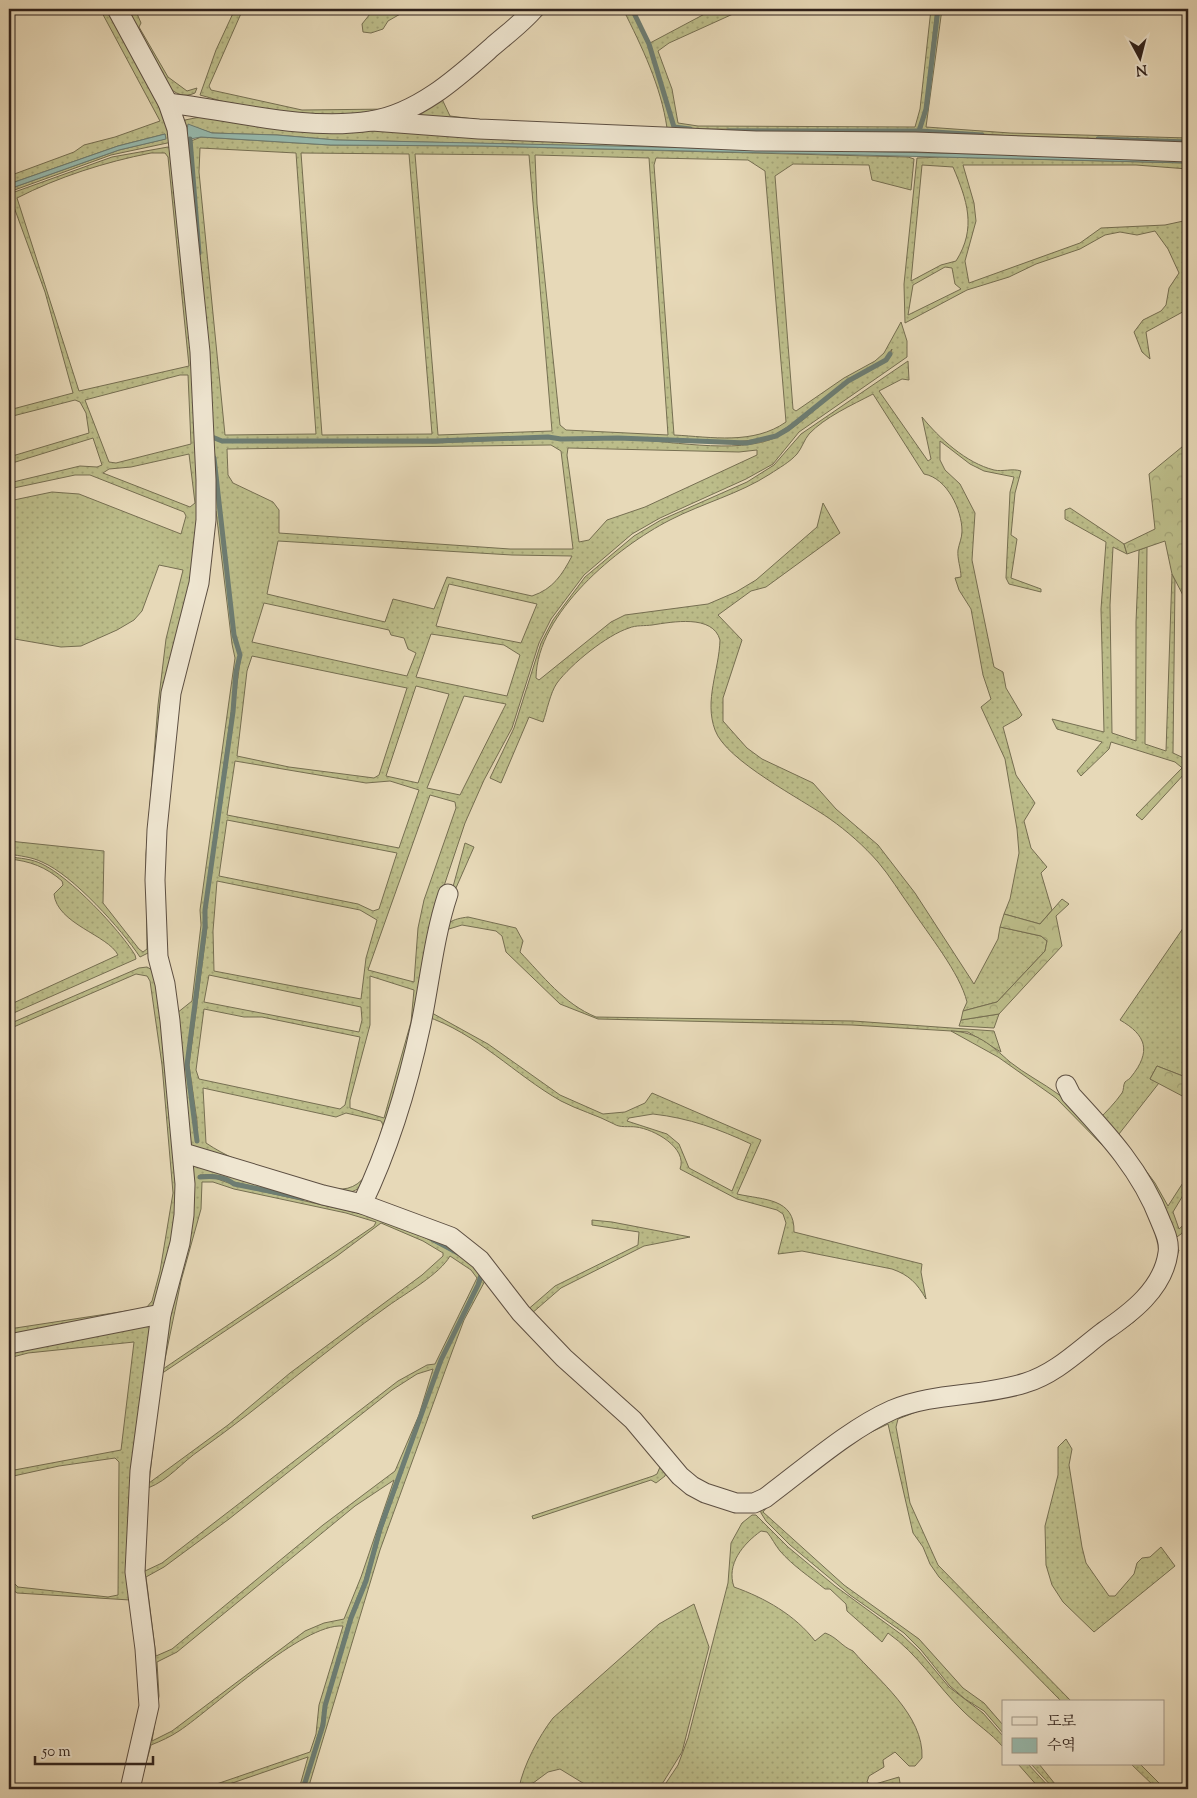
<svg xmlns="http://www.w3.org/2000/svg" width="1197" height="1798" viewBox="0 0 1197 1798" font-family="'Sorts Mill Goudy','Noto Serif KR',serif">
	<defs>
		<pattern id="grass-dots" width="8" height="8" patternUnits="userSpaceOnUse" patternTransform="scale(1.25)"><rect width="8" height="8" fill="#bcbd8a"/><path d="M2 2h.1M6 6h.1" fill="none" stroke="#a2a276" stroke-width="1.8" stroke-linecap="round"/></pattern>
		<pattern id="forest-crowns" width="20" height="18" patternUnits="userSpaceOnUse" patternTransform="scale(1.25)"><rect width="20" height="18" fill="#bcbd8a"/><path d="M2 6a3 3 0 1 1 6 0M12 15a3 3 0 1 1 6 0" fill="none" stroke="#a2a276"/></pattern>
	</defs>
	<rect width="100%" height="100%" fill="#e7d9b8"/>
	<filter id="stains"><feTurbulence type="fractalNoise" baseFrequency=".004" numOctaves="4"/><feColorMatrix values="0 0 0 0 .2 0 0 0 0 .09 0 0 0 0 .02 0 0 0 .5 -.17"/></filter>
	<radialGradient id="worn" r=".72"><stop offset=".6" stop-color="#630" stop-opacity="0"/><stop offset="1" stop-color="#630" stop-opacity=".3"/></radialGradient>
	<!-- grass -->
	<g fill="url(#grass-dots)" stroke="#766f52" fill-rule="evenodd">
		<polygon points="100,9 107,9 163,114 172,142 111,155 9,192 9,189 119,150 165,139 165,134 118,146 9,184 9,176 74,152 84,145 115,137 160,121"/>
		<path d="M124,9H135L141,23L139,27L168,77L187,91L197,88L195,93C184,98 175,94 168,86Z"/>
		<polygon points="235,9 243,9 209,86 211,90 302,110 392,109 324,119 246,108 200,95 216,50"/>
		<polygon points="374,9 409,9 388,21 383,29 371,33 363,32 362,24"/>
		<path d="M540,9H549L476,74L442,99L450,116L489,121L667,128C661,86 642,47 623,9H630L648,44L674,128L699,132H919L1012,139L1188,143V146L1043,143L918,135H702L481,125L424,121L410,118V113C459,87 501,48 540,9Z"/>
		<polygon points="714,9 744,9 669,43 658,51 672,89 678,123 698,126 915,127 920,109 931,9 936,9 925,109 918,130 699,129 675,126 650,43"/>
		<polygon points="939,9 942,9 926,127 1010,133 1188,138 1188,141 1012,136 921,130 927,109"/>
		<path d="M205,116L301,128L371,127L653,142L1188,156V160L336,140L277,135L212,133L188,125L186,138L188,139L211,437L233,635L239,655L204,910V927L186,1065L197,1142V1121L189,1065L207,927L206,910L241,655L235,635L213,439L222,442L436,443L548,438C571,443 596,439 619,439C665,439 736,456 777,437C805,423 824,399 849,381C863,371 888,367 892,349L885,359L847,380L798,420L775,435L762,439L725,443L618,437L561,438L548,436L436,440H223L213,436L191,141L201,137L330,145L482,146L908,157L914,159L911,190L872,180L869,165L793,164L775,176L793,409L796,411L844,378L875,361L884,353L901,322L907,341V357L799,432L773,464L746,479L660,518L632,534L584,575L551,619L539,643L512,728L484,780L465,823L436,910L418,1021L376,1167C367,1185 357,1193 337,1195L276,1179L195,1150L191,1144L181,1078L177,1026L164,959L160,883L170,741L182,667L200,605L209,559L213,506L196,248L182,133L185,120ZM200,148L296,153L316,434L225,435L199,172ZM301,153L409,154L432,434L322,435ZM415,154L529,155L552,431L438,435ZM535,155L649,158L668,435L566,430L560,425L537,204ZM656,158L748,160L765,171L786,422C753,445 712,437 674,435L654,165ZM551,445L561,451L573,549H510L279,533V510L273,502L233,483L228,475L227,449ZM568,448L739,452L757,450V455L645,507L607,520L589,540L579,542L567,455ZM216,511L232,644L235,658L200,910L201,925L192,1001L177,1013C153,914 163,789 181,690C186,660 197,631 203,602C210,572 212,542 214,512ZM278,541L512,555L572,556C562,575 553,589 532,596L447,577L434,609L393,599L385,622L267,594ZM449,584L537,604L521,643L436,626ZM264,603L389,630L391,635L404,638L408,649L416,653L407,676L252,642ZM431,634L504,645L520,655L507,696L416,677ZM252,656L407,688L379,775L374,778L289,767L237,756L247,671ZM416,686L449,694L418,783L386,776ZM464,696L506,704L460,795L427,788ZM235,761L366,783L390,781L419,790L399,848L227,815ZM430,795L455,802L456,808L424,900L418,928L414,982L368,970ZM227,820L397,853L379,909L373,911L358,904L219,876ZM217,881L360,910L377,920L366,958L361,999L214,971L213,931ZM209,975L361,1007L362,1020L359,1032L204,1002ZM370,976L414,990L411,1022L384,1118L350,1108V1100L370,1025ZM204,1009L244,1017H262L360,1037L345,1105L340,1109L199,1079L196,1070ZM203,1088L336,1117L346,1113L381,1121L383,1125C376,1151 371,1192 336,1189C290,1178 245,1169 206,1143Z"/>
		<path d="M168,147L174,149L201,475L194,576L150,952L140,957C122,930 73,875 42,862C32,857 20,856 9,854V841L104,851L103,903L139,949L143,952L147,949L146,854L158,705L166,639L183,570L159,565L142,611L134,620L117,630L81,646L61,647L9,638V501L52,492L79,494L181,534L186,516L184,512L90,475H75L9,489V483L80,466L97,467L102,465L93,438L9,464V457L89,433L86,413L80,402L75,400L9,417V410L73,393L45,292L11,199H9V194L112,157ZM151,153H165L168,157L189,366L79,391L17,198C58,177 105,162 151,153ZM180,375H188L191,444L116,463L109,462L85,400ZM189,454L195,503L190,507L103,473L109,469L131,467Z"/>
		<path d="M942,157L1188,163V169L1136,165H963L974,203L976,221L965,261L969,283L1080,243L1101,228L1165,225L1188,220V309L1146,332L1150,359L1142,352L1134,332L1143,320L1161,311L1166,305L1169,288L1179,273L1168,249L1155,231L1137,235L1120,232L1105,235L1080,249L1036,264L1009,277L967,290L905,323L904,284L917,158ZM922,165L953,167C967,200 977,228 956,261L941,265L911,281ZM945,267L952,268L955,284L961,289L908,315L913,285Z"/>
		<path d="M908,361L909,380L902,379L879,391L928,461L931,459L922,417C939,438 966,463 994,470C1003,472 1012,468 1021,471L1015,493L1011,535L1017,539L1011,578L1041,589V592L1009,584L1006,578L1010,492L1014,477L984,471L970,464L940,441V460L945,470L960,484L975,513L972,560L994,667L1003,672L1006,688L1022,715L1019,718L1003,727L1016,775L1035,803L1024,821L1031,848L1047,867L1041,873L1052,910L1040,924L1004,914L1010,899L1019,853L1017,829L1005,759L981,707L991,699L983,675L971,609L959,590L955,578L961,577C961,568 957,559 958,550C959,544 962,538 962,531C962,510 947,478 924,474L873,394C852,405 825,417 809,434C804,440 802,448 797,454C790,462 779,468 770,474C739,494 703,503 670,520C617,547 537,613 536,678L539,680L611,622L625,615L708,604L736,592L756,580L817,527L823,503L840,533L766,587L751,591L718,615L742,640L723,698V721L747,748L762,759L813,783L836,809L878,845L915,893L974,984L998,939L1000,927L1041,936L1047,941L1045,951L997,1002L963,1011L967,1002C960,973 928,934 911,908C900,893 890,876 878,862C864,846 847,831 830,819C802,799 726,761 715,730C704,700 719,671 720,640C713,614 672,622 652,625C645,626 636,625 629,628C607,635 571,664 557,683C550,693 547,711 543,722L529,717L501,783L490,778L514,728L541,643L553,620L585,577L634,536L661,520L747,482L774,465L801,434Z"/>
		<polygon points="1070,508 1124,544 1127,554 1113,547 1110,605 1112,733 1136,741 1136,622 1139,550 1147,547 1145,744 1166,751 1172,574 1175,580 1173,753 1188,760 1186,771 1175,762 1111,742 1109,749 1081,776 1077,771 1102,742 1057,729 1052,719 1104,732 1101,609 1106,542 1065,519 1065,510"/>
		<polygon points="465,843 474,847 452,897 451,894"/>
		<path d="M9,857C20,858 32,859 42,864C70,877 119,929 135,955L136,959L9,1015V1005L118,955C108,935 57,924 54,894L63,885L62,881C46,867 30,861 9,859Z"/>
		<path d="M468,917L516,928L523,941L520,952C543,976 564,1004 596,1017L853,1021L994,1031L1001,1052L968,1032L852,1025L598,1019L560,1004L506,952L502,936L496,931L462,925L449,929L444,933L442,943L432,1013L488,1044L560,1095L603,1114L625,1112L645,1103L652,1093L761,1140L737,1194C764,1200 795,1198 794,1232L922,1264L921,1272L926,1299C917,1283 909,1275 892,1269L802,1251L778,1254L786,1223L783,1214L777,1210L737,1199L680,1169C688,1148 654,1129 636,1127C629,1126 620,1128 614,1124C597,1115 578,1110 561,1101C515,1075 477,1033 425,1016C429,994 431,937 449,923C454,919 461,918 468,917ZM653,1114C689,1118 719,1129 751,1144L732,1191L689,1168L679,1144L667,1134L627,1121L629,1118Z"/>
		<path d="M1188,921V1078L1157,1066L1150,1079L1159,1083L1119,1134L1155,1183L1168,1206L1188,1175V1187L1173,1212L1179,1229L1188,1221V1229L1174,1239L1098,1120C1106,1112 1115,1103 1122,1093C1124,1090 1123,1085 1125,1082C1127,1080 1130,1079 1131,1077C1152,1051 1146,1035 1120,1020Z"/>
		<polygon points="147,967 152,970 157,983 177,1165 176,1225 154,1307 9,1340 9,1329 146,1308 152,1301 160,1271 173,1193 162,1065 150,981 147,976 136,974 9,1029 9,1024 139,968"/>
		<polygon points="999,1014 994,1028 959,1026 961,1020"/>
		<path d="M194,1163C212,1163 250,1181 270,1186C330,1201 395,1212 450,1242C490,1264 509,1306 540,1338C583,1381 632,1417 667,1467L665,1476L656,1483L651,1480L533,1519L532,1516L653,1476L657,1474L660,1467L639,1439L535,1337L507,1307L486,1279L464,1320L452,1352L380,1550L308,1789H304L324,1726L326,1706L352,1619L367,1582L382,1529L442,1360L484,1276L482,1269L464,1255L405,1225L377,1214L234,1182C224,1175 212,1174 200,1175V1178L212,1177L234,1185L376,1217L404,1227L463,1257L480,1271L481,1275L440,1360L379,1528L364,1581L349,1618L324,1705L321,1725L302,1789H299L308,1757L215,1789H202L310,1752L316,1734L319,1705L343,1626C302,1623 215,1707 179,1731C170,1737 161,1741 151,1745L139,1789H135L148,1735L154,1690L139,1566L144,1480L157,1366L186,1236L191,1174ZM202,1182H213L234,1189L346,1213L376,1222L374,1226L163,1369L181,1281L201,1209ZM381,1223L423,1241L443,1253V1256L422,1275L290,1373L228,1425L149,1483L161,1374L337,1256ZM450,1256L471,1270L477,1278L435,1364L427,1365L398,1381L162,1563L145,1571L144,1544L148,1488C169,1480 182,1462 200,1450C265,1404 324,1351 388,1306C406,1293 440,1274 450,1256ZM433,1369L419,1415L395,1471L323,1525L172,1649L156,1656L146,1577L164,1567L229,1519L392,1390L417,1374ZM394,1480L361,1577L344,1619L324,1623L305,1631L172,1731L152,1741L159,1696L157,1662L177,1652L355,1506Z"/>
		<path d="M592,1220L612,1222L690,1237L644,1246L561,1288L531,1314L694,1476C712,1488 728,1492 750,1496L929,1395L756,1498L711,1494L525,1312L555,1286L638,1245L639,1232L592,1225Z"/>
		<polygon points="1173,1247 1179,1250 1166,1284 1154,1302 1135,1321 1052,1380 1007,1395 929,1407 898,1419 896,1427 910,1503 938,1565 1072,1702 1062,1702 939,1577 930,1564 923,1547 913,1533 888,1424 855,1440 771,1502 763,1512 844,1585 919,1639 963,1688 984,1703 1003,1725 1003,1733 984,1711 965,1699 950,1686 921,1650 904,1633 850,1595 790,1545 766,1521 761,1513 760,1506 852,1437 894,1412 926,1403 1007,1392 1037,1383 1055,1374 1126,1322 1148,1302 1164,1274"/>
		<polygon points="151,1324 130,1600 17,1593 9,1587 9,1578 18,1587 108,1597 118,1595 119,1462 115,1458 59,1466 9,1477 9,1471 121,1450 134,1342 28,1353 9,1358 9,1351"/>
		<polygon points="1066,1439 1072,1449 1069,1465 1082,1547 1086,1563 1109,1596 1115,1596 1134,1574 1137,1563 1142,1558 1150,1557 1161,1547 1175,1566 1094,1632 1063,1602 1052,1585 1046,1565 1045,1526 1058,1475 1058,1447"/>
		<path d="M752,1515H756L788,1547L835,1586L902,1635L919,1651L949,1687L983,1713L1003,1736V1747C991,1733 976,1724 963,1711C937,1686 918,1654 888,1633L882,1642L847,1611L846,1604L830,1589H825C810,1577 793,1566 780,1551C775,1545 772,1538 767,1532L761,1531C743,1544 726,1564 734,1587C765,1598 795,1615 815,1641L825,1633C837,1637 841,1646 853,1651C878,1680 924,1715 922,1758L915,1766H909L895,1752L883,1760L884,1767L869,1776L867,1782L872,1785L899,1777L900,1783L896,1789H662L678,1765L688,1738L728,1583L731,1543L742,1523Z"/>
		<path d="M694,1604L709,1647L682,1752L659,1789L591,1788L560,1769L548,1772L525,1789L519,1788C523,1766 539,1736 553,1718L659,1624Z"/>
		<polygon points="1018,1764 1028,1764 1051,1789 1040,1789"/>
		<polygon points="1031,1764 1039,1764 1059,1789 1054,1789"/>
		<polygon points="1131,1764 1140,1764 1165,1789 1157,1789"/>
	</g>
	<!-- forest -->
	<g fill="url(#forest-crowns)" stroke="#766f52">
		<polygon points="1188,442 1188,532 1186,535 1188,605 1172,574 1165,541 1127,554 1124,544 1155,529 1149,474"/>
		<polygon points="1182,768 1186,771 1188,769 1188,773 1186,772 1142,820 1136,815"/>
		<polygon points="1062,899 1069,904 1056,916 1062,946 999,1014 961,1020 963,1011 997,1002 1045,951 1047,941 1041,936 1000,927 1004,914 1040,924"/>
		<path d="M951,1031C977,1032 991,1045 1010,1062C1025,1074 1043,1083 1058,1094C1079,1109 1094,1131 1109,1152L1056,1098L998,1057Z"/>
		<polygon points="1157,1066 1188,1078 1188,1099 1150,1079"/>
	</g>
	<!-- water -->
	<g fill="#97baae" stroke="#6d7d73">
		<polygon points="188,124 212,133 277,135 336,140 1163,158 1188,160 1188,163 482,146 330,145 201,137 190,139 186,138"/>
		<polygon points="165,134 166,139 119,150 9,189 9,184 118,146"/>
	</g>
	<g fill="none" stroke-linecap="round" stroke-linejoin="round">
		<!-- stream -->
		<g stroke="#6d7d73" stroke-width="5">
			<polyline points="632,9 649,44 674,127 690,129"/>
			<polyline points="728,131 919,131 982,135"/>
			<polyline points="919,131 926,109 938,9"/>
			<polyline points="190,139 199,253"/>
			<polyline points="1098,139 1188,142"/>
			<polyline points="212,437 222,441 435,441 548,437 561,439 618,438 747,443 776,436 788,429 848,381 886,360 890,354"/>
			<polyline points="197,1141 187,1065 205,927 205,910 233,712 236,672 240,655 234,635 214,458"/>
			<path d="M200,1177C212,1176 224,1176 234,1184L303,1198"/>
			<polyline points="432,1239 458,1253"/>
			<polyline points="303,1789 323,1725 325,1706 351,1618 366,1581 380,1529 441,1360 478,1285 482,1272"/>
		</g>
		<defs>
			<g id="street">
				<polyline points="117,9 168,103 177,129 200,352 206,480 206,520 199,583 171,693 157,830 155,880 158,957 165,984 170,1021 185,1184 184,1215 180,1243 161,1314 140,1471 135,1572 145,1649 149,1706 130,1789"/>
				<path d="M168,103C235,111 304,131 371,121C419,113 458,77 492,47C507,34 522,23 534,9"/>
				<polyline points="372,121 479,129 756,141 915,142 1188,152"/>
				<path d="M184,1153L323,1195L362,1204L451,1237L480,1260L521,1313L564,1358L633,1420L680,1476L692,1486L705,1493L736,1503H754L765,1498C803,1470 849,1429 892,1410C934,1392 982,1397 1025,1383C1055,1374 1078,1351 1103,1332C1131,1313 1163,1289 1168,1253C1170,1241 1164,1230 1160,1220C1141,1170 1107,1134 1071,1095L1066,1085"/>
				<path d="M362,1204C389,1148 408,1085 421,1024C430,980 434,936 448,894"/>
				<polyline points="9,1344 161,1314"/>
			</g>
		</defs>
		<!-- street casing -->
		<use href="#street" stroke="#5d4f42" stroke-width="21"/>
		<!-- street -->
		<use href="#street" stroke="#efe6d1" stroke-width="19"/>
	</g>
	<!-- margin -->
	<rect width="1197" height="1798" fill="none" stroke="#e7d9b8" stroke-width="30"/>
	<rect x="10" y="10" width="1177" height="1778" fill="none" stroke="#2f211b" stroke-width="2.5"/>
	<rect x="15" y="15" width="1167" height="1768" fill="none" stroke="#2f211b"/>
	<!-- legend -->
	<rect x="1002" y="1700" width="162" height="65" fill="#efe6d1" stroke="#a29788"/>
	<rect x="1012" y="1717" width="25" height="8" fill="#efe6d1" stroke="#a29788"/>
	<text x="1047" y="1726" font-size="15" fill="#2f211b">도로</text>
	<rect x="1012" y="1738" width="25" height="15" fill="#97baae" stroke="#a29788"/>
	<text x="1047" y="1750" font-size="15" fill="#2f211b">수역</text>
	<!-- north arrow -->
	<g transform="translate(1140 58) rotate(173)" stroke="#efe6d1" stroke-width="4" paint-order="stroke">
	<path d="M0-4L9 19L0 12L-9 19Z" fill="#2f211b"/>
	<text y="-8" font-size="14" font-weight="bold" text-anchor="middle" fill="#2f211b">N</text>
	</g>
	<!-- scale -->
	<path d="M35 1756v8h118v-8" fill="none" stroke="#2f211b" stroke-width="2.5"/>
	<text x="42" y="1756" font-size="15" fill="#2f211b" stroke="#efe6d1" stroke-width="4" paint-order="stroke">50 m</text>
	<rect width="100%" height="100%" filter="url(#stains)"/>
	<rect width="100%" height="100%" fill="url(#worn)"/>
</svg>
